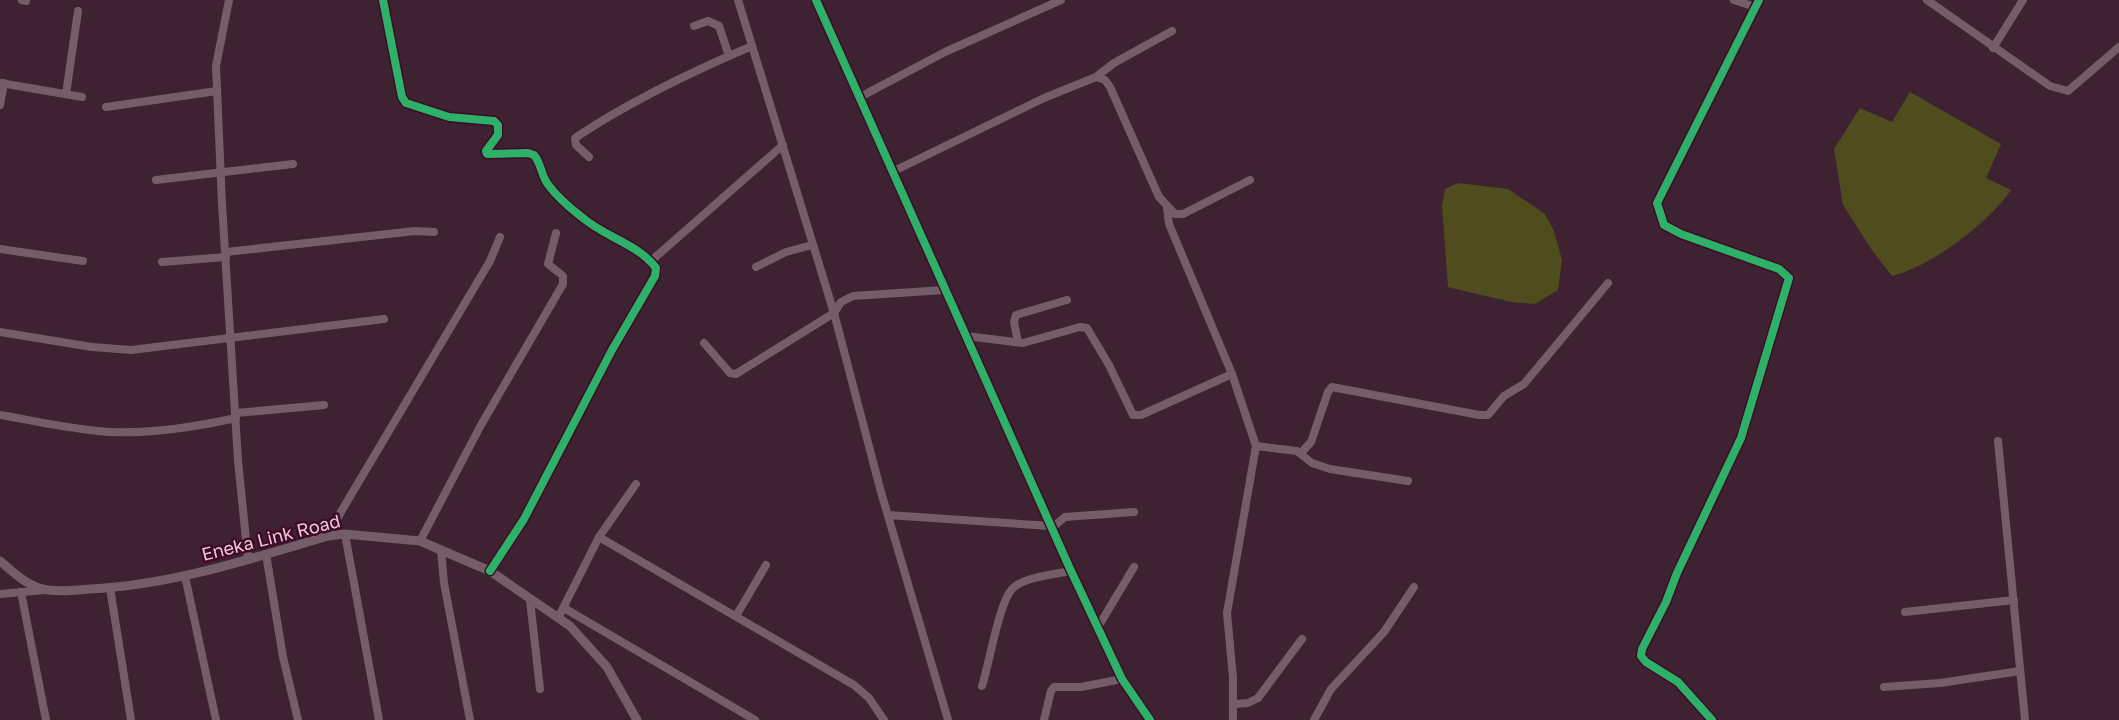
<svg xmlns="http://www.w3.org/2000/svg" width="2119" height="720" viewBox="0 0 2119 720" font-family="'Golos Text',sans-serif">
	<rect width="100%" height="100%" fill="#3e2232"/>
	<!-- green -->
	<g fill="#4f4c1e">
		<path d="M1910,92L2001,144L1986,178L2011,190C1989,223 1930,267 1892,276L1872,250L1843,205L1834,149L1860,108L1892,122Z"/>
		<polygon points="1458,183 1508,189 1545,214 1554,231 1562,260 1558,290 1535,304 1511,302 1448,287 1442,206 1445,189"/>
	</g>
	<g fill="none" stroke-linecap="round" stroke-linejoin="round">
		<!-- minor -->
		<g stroke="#745d68" stroke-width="8">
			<polyline points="22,0 26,1"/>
			<polyline points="229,0 216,66 222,204 238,461 248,559"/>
			<path d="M383,0L402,97L406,103L449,117L494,121L498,125V135L486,151L487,154L528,153L534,155C541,163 541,174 547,183C556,196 570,208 583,218C605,237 638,244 656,268L655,276L612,350L524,519L490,571"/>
			<polyline points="738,0 834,313 881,492 948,720"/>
			<polyline points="1734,0 1755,7"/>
			<polyline points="1927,0 2050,86 2068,91 2119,47"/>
			<polyline points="694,26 708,21 719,26 729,56"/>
			<polyline points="1993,48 2023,0"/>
			<polyline points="1096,77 1114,63 1172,31"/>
			<polyline points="0,83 82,97"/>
			<polyline points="66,94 78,11"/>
			<polyline points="860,97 945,52 1061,0"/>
			<polyline points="0,105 4,83"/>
			<polyline points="106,107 217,91"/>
			<path d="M589,157L576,145L575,138C630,101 691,72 752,46"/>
			<polyline points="892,172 1044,98 1096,77 1105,80 1110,87 1159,197 1175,214 1183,214 1250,180"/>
			<polyline points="156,180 293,164"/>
			<polyline points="1167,208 1169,224 1232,374 1256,446 1227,613 1233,678 1233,720"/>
			<polyline points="0,249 83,261"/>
			<polyline points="226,252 415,231 434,232"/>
			<polyline points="651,261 783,145"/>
			<polyline points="162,262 226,257"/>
			<polyline points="756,267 786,252 812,245"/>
			<polyline points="0,332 92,347 131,350 384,319"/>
			<polyline points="966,336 1023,343 1080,327 1087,328 1109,365 1133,415 1141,415 1232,374"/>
			<polyline points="1018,342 1014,322 1016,315 1067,300"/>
			<polyline points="704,343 730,373 736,374 834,313 841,302 853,296 944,290"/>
			<polyline points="236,413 324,405"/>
			<path d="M0,415C36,421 74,430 110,432C153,434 195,427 236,418"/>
			<polyline points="1998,441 2025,720"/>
			<polyline points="1256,446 1297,451 1312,463 1330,469 1408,481"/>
			<polyline points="1301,453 1311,442 1328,392 1332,387 1479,415 1488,415 1504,396 1524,384 1608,283"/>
			<polyline points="888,515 1051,526"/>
			<polyline points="1052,528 1065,517 1134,512"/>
			<polyline points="345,534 379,720"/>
			<polyline points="328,536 342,510 490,261 500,237"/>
			<polyline points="599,537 854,685 869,698 884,720"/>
			<polyline points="420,541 481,425 563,284 563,276 548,264 556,233"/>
			<polyline points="441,550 444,583 470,720"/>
			<polyline points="266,554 283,657 298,720"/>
			<polyline points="185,576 216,720"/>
			<polyline points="110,588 131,720"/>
			<polyline points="21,592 46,720"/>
			<polyline points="0,594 45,590"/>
			<polyline points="530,600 540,689"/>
			<polyline points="564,608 755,720"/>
			<polyline points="1905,612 2014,600"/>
			<polyline points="736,616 766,565"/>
			<polyline points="558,618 599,537 636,484"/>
			<polyline points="1098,627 1134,567"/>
			<path d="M982,686C989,665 999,603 1012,589C1023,577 1056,574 1071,571"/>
			<polyline points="1884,687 1940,683 2020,671"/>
			<polyline points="1234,704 1248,703 1258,698 1302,639"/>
			<polyline points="1044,720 1051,691 1054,687 1081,687 1122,679"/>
			<polyline points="1314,720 1331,689 1384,632 1414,587"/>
			<polyline points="1712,720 1678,682 1646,662 1641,656 1642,649 1666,602 1677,573 1741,438 1789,278 1779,269 1681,234 1664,225 1657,203 1759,0"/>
		</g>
		<!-- tertiary -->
		<g stroke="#745d68" stroke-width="9">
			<polyline points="816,0 1071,571 1122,679 1150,720"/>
			<path d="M0,561C14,573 29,588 48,590C62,592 76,590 90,589C172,585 250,559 328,536L345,534L420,541L490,571L570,626L607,667L637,720"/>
		</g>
		<defs>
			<g id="cycleway">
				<path d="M383,0L402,97L406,103L449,117L494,121L498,125V135L486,151L487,154L528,153L534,155C541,163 541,174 547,183C556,196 570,208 583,218C605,237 638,244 656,268L655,276L612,350L524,519L490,571"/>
				<polyline points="816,0 1071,571 1122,679 1150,720"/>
				<polyline points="1712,720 1678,682 1646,662 1641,656 1642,649 1666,602 1677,573 1741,438 1789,278 1779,269 1681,234 1664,225 1657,203 1759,0"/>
			</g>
		</defs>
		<!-- cycleway casing -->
		<use href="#cycleway" stroke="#3f0b29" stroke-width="11"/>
		<!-- cycleway -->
		<use href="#cycleway" stroke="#2db169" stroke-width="8"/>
	</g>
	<g text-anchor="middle" stroke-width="5" stroke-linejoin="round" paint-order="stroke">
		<!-- street labels -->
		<g font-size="18" fill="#eccad9" stroke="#3f0b29">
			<text transform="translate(271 538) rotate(-14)" y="6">Eneka Link Road</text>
		</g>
	</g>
</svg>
